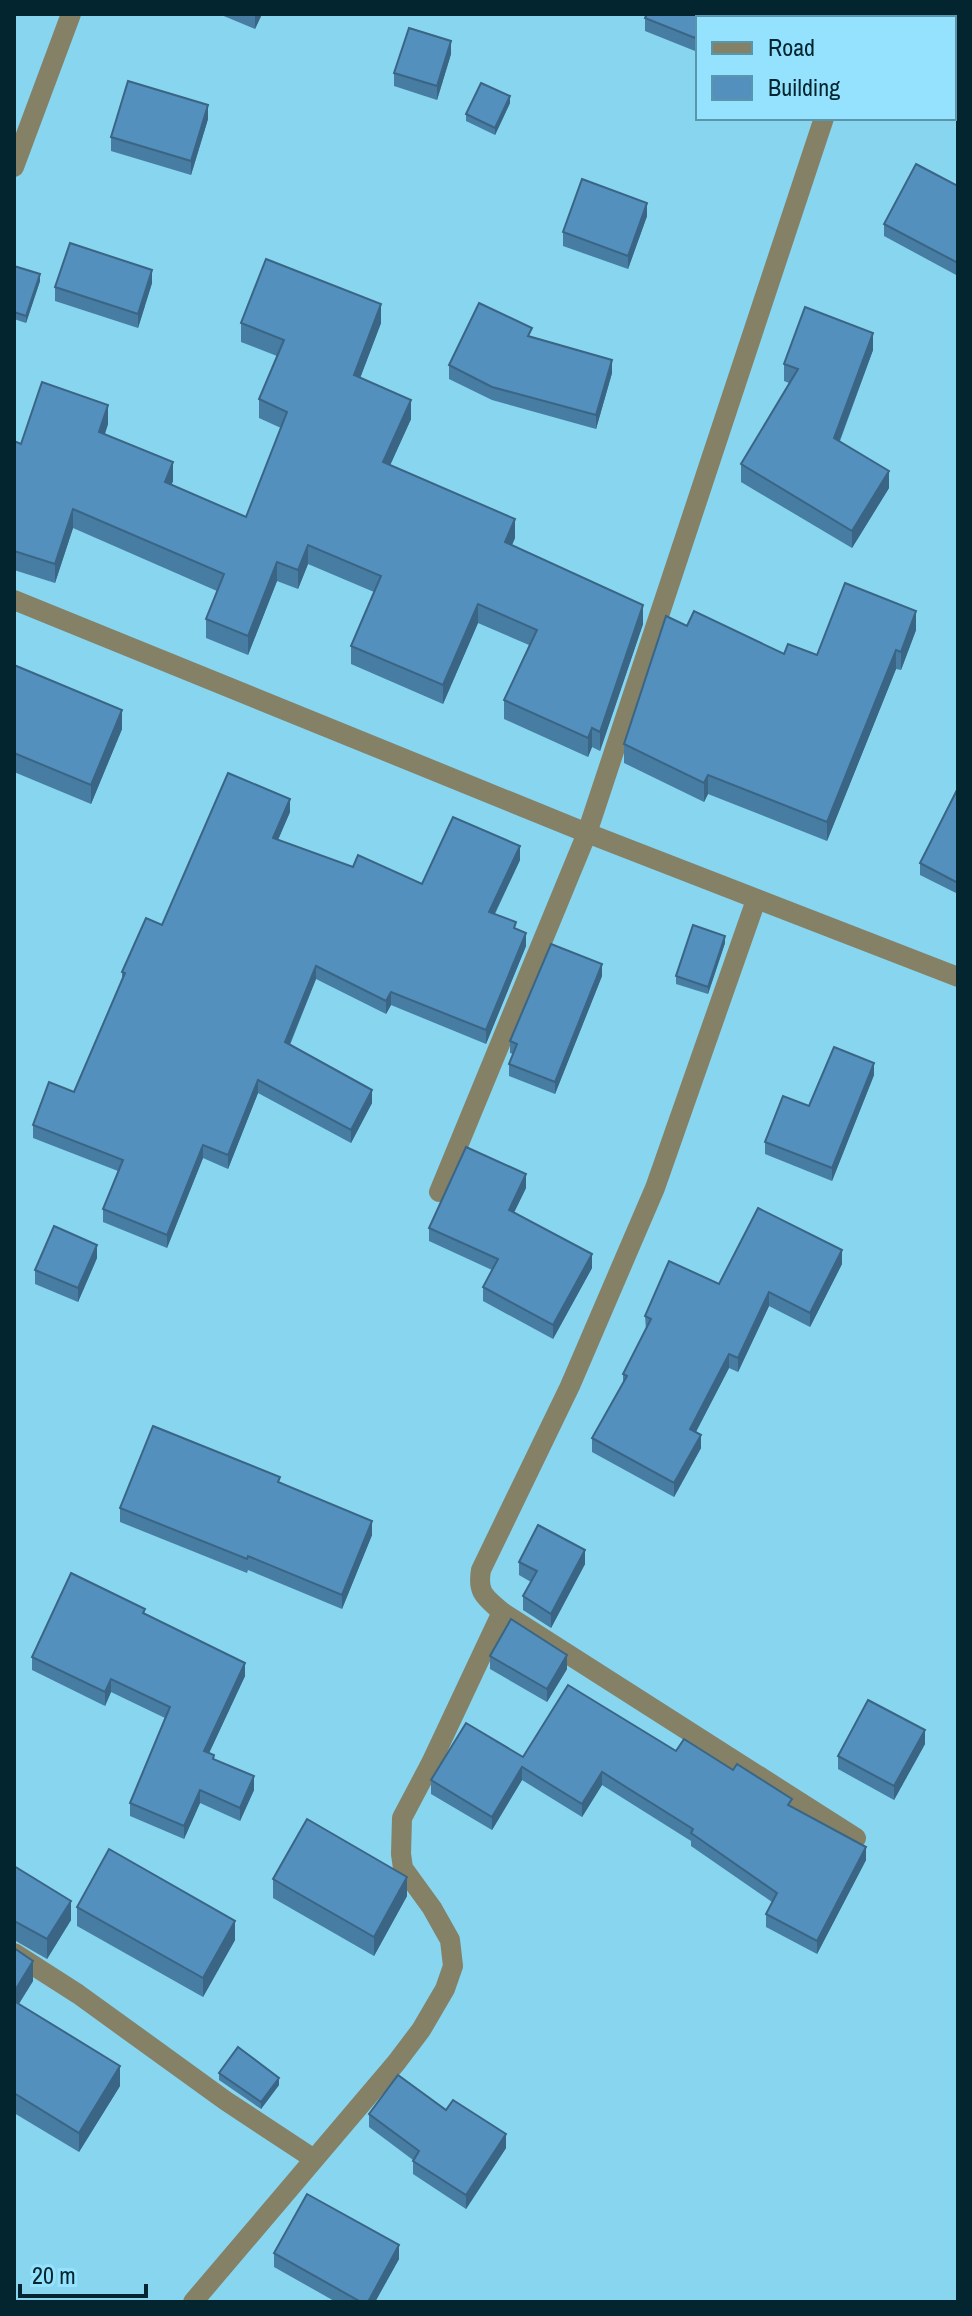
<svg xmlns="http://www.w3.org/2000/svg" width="972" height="2316" viewBox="0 0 972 2316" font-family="'Archivo Narrow',sans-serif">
	<rect width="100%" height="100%" fill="#87d5ef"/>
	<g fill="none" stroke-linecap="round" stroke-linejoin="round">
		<!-- minor -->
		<g stroke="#848167" stroke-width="20">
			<polyline points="857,18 859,14"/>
			<polyline points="14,167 71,14"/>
			<polyline points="14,600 587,833 958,977"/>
			<path d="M756,900L655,1188L570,1386L481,1570C477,1593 485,1597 502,1612L856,1838"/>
			<polyline points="439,1192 587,833 824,118"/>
			<polyline points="14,1953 78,1994 226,2101 314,2159"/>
			<polyline points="193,2302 396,2063 421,2030 445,1989 453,1966 450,1940 432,1908 403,1868 401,1854 402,1818 431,1763 502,1612"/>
		</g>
	</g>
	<!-- wall -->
	<g fill="#477ca3">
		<polygon points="219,14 262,14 255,29"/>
		<polygon points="647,14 775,14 773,18 698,18 695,51 645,31 645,18"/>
		<polygon points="958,14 958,71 954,70 954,18"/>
		<polygon points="451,54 437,100 394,86 394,73"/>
		<polygon points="510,103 495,135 466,121 466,114"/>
		<polygon points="208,119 191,175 111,151 111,137"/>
		<polygon points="958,186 958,276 884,236 884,224"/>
		<polygon points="647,216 628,269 563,246 563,232"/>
		<polygon points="14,266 40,281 26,323 14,319"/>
		<polygon points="152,283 138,328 55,301 55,287"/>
		<polygon points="241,323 381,323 360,378 411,419 390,465 515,538 512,545 643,624 600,751 592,747 588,757 504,719 504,700 529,645 478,623 443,704 351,664 351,646 374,592 308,564 298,589 277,581 248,655 206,638 206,619 217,591 73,528 55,583 14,570 14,441 21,444 108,424 105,434 173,481 171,485 246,517 281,428 259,418 259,399 277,356 241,342"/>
		<polygon points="873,350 840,441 889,488 852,548 741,482 741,464 789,383 784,381 784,364"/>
		<polygon points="449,365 612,373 596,429 492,400 449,379"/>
		<polygon points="687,626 784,654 817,655 916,630 901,670 896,669 827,841 708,794 704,802 624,763 624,744"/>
		<polygon points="14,665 122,729 91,804 14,772"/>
		<polygon points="958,788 958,894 920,875 920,863"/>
		<polygon points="290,812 278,840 353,867 422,884 520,860 495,914 516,929 526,946 486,1044 391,1005 386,1014 316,979 290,1045 372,1103 351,1143 258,1093 228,1169 203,1158 167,1248 103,1222 103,1209 118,1171 33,1138 33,1125 74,1092 122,980 122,972 162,925"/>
		<polygon points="725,943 708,994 676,984 676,976"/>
		<polygon points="602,976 555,1094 509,1076 509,1064 513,1054 510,1053 510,1041"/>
		<polygon points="874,1075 832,1181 765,1154 765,1142"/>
		<polygon points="526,1188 514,1212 592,1268 553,1339 483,1301 483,1287 492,1270 429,1241 429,1228"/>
		<polygon points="97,1258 78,1302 35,1284 35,1270"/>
		<polygon points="842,1264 810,1327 769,1306 738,1372 729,1368 696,1432 701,1448 674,1497 592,1452 592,1438 623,1383 623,1374 646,1330 645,1316 719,1284"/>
		<polygon points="280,1483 372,1535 342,1609 248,1570 247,1573 120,1522 120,1508"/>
		<polygon points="519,1562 585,1564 551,1628 523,1610 523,1596 531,1582 519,1575"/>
		<polygon points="145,1614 245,1676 209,1753 214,1759 254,1790 240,1821 200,1803 184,1839 130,1816 130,1803 165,1718 111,1692 105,1706 32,1670 32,1657"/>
		<polygon points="490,1656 567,1669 547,1702 490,1669"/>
		<polygon points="925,1744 894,1800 838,1769 838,1756"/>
		<polygon points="676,1751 792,1807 866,1860 817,1954 766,1927 766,1914 772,1902 691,1846 691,1841 602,1785 582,1817 522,1780 492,1830 431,1794 431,1780 523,1757"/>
		<polygon points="14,1866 71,1920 47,1959 14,1940"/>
		<polygon points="273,1879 407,1896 374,1956 273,1898"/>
		<polygon points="77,1907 235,1940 203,1997 77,1926"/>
		<polygon points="14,1948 33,1981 19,2004 120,2086 79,2152 14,2113"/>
		<polygon points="219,2073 279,2085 261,2109 219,2080"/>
		<polygon points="446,2110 506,2148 466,2209 413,2174 413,2160 369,2127 369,2114"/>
		<polygon points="274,2253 399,2259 375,2302 336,2302 274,2267"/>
	</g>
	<!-- shaded-wall -->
	<g fill="#3a6584">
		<polygon points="256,14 262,14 255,29 255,16"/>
		<polygon points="769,14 775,14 773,18 767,18"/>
		<polygon points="698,30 698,43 695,51 695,38"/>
		<polygon points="451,41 451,54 437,100 437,86"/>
		<polygon points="510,96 510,103 495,135 495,128"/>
		<polygon points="208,105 208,119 191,175 191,161"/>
		<polygon points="647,203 647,216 628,269 628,256"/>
		<polygon points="152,270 152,283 138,328 138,314"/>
		<polygon points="40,274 40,281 26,323 26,316"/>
		<polygon points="381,304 381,323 354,394 354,375"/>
		<polygon points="873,333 873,350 834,455 834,438"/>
		<polygon points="612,360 612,373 596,429 596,415"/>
		<polygon points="411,400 411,419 383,481 383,462"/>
		<polygon points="108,405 108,424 99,450 99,432"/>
		<polygon points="173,462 173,481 165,501 165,482"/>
		<polygon points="889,471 889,488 852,548 852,531"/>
		<polygon points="73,509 73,528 55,583 55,564"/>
		<polygon points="515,519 515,538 505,561 505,542"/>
		<polygon points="308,545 308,564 298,589 298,570"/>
		<polygon points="277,562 277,581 248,655 248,636"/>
		<polygon points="478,604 478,623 443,704 443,685"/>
		<polygon points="643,605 643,624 600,751 600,732"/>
		<polygon points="916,611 916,630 901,670 901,652"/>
		<polygon points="896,650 896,669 827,841 827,822"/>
		<polygon points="122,710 122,729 91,804 91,785"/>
		<polygon points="592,728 592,747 588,757 588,738"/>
		<polygon points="708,775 708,794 704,802 704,783"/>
		<polygon points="290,799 290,812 273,851 273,838"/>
		<polygon points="520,846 520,860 489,925 489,912"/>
		<polygon points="526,933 526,946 486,1044 486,1030"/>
		<polygon points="725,936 725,943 708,994 708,987"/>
		<polygon points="602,964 602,976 555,1094 555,1082"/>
		<polygon points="316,966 316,979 285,1055 285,1042"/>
		<polygon points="391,992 391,1005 386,1014 386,1001"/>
		<polygon points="874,1063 874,1075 832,1181 832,1168"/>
		<polygon points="258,1080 258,1093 228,1169 228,1155"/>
		<polygon points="372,1090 372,1103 351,1143 351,1130"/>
		<polygon points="203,1145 203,1158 167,1248 167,1235"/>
		<polygon points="526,1174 526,1188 509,1223 509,1210"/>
		<polygon points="97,1245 97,1258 78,1302 78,1288"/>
		<polygon points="842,1250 842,1264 810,1327 810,1313"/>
		<polygon points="592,1254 592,1268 553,1339 553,1325"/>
		<polygon points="769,1292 769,1306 738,1372 738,1358"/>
		<polygon points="729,1354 729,1368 690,1443 690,1429"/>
		<polygon points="701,1435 701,1448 674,1497 674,1483"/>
		<polygon points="372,1521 372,1535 342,1609 342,1595"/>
		<polygon points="585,1550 585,1564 551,1628 551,1614"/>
		<polygon points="567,1655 567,1669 547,1702 547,1689"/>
		<polygon points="245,1663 245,1676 204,1764 204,1751"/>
		<polygon points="111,1679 111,1692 105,1706 105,1692"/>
		<polygon points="925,1730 925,1744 894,1800 894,1786"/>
		<polygon points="522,1767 522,1780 492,1830 492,1817"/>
		<polygon points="602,1772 602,1785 582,1817 582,1804"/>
		<polygon points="254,1776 254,1790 240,1821 240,1808"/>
		<polygon points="200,1790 200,1803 184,1839 184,1826"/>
		<polygon points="866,1847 866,1860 817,1954 817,1941"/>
		<polygon points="407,1877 407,1896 374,1956 374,1937"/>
		<polygon points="71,1901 71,1920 47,1959 47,1939"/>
		<polygon points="235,1921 235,1940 203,1997 203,1978"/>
		<polygon points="33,1961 33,1981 14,2011 14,1992"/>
		<polygon points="120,2066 120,2086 79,2152 79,2133"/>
		<polygon points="279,2078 279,2085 261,2109 261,2102"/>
		<polygon points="506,2134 506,2148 466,2209 466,2195"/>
		<polygon points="399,2245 399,2259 375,2302 368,2302"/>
	</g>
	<!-- building -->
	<g fill="#5390bd" stroke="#3a6584" stroke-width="2">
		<polygon points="647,14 704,14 703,18 698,18 698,30 695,38 645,18"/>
		<polygon points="709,14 769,14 767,18 718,18"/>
		<polygon points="939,14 958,14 958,52 954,51 954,18 938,18"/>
		<polygon points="409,28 451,41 437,86 394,73"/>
		<polygon points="128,81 208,105 191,161 111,137"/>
		<polygon points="481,83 510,96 495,128 466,114"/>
		<polygon points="916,164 958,186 958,263 884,224"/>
		<polygon points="582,179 647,203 628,256 563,232"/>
		<polygon points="70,243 152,270 138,314 55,287"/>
		<polygon points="266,259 381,304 354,375 411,400 383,462 515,519 505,542 643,605 600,732 592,728 588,738 504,700 537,630 478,604 443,685 351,646 381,576 308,545 298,570 277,562 248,636 206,619 224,574 73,509 55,564 14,551 14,441 21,444 42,382 108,405 99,432 173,462 165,482 246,517 287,412 259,399 284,340 241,323"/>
		<polygon points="14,266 40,274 26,316 14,312"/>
		<polygon points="479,303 532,328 528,336 612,360 596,415 492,387 449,365"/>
		<polygon points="805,307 873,333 834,438 889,471 852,531 741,464 798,369 784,364"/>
		<polygon points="845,583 916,611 901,652 896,650 827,822 708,775 704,783 624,744 666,616 687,626 694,611 784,654 788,644 817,655"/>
		<polygon points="14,665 122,710 91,785 14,753"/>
		<polygon points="228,773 290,799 273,838 353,867 358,855 422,884 453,817 520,846 489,912 516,922 514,928 526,933 486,1030 391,992 386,1001 316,966 285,1042 372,1090 351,1130 258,1080 228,1155 203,1145 167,1235 103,1209 123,1160 33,1125 49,1082 74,1092 125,973 122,972 146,918 162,925"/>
		<polygon points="958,788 958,883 920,863"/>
		<polygon points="693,925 725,936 708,987 676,976"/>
		<polygon points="551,944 602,964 555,1082 509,1064 517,1044 510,1041"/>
		<polygon points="834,1047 874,1063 832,1168 765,1142 783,1096 809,1106"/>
		<polygon points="466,1147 526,1174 509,1210 592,1254 553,1325 483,1287 498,1259 429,1228"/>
		<polygon points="758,1208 842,1250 810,1313 769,1292 738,1358 729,1354 690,1429 701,1435 674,1483 592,1438 627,1376 623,1374 651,1319 645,1316 669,1261 719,1284"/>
		<polygon points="54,1226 97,1245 78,1288 35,1270"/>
		<polygon points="153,1426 280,1477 278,1482 372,1521 342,1595 248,1556 247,1559 120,1508"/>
		<polygon points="538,1525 585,1550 551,1614 523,1596 537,1571 519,1562"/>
		<polygon points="71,1573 145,1609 143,1613 245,1663 204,1751 214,1755 213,1759 254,1776 240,1808 200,1790 184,1826 130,1803 170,1707 111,1679 105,1692 32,1657"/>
		<polygon points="511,1619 567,1655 547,1689 490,1656"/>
		<polygon points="568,1685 676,1751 684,1739 733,1770 737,1764 792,1799 788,1805 866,1847 817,1941 766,1914 777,1893 691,1833 693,1829 602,1772 582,1804 522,1767 492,1817 431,1780 466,1723 523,1757"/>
		<polygon points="868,1700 925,1730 894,1786 838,1756"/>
		<polygon points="307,1819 407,1877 374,1937 273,1879"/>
		<polygon points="109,1849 235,1921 203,1978 77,1907"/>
		<polygon points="14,1866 71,1901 47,1939 14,1921"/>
		<polygon points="14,1948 33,1961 14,1992"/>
		<polygon points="14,2001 120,2066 79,2133 14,2093"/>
		<polygon points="238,2047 279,2078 261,2102 219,2073"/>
		<polygon points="398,2075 446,2110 453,2100 506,2134 466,2195 413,2161 419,2151 369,2114"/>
		<polygon points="307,2194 399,2245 368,2302 361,2302 274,2253"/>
	</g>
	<!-- border -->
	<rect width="972" height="2316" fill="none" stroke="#03252f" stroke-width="32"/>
	<!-- legend -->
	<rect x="696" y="16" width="260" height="104" fill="#94e2fd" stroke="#5a96ab" stroke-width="2"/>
	<rect x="712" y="42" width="40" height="12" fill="#848167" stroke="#5a96ab" stroke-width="2"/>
	<text x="768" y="56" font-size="24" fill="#03252f">Road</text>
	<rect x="712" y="76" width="40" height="24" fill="#5390bd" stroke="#5a96ab" stroke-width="2"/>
	<text x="768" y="96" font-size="24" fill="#03252f">Building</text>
	<!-- scale -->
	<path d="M20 2284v12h126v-12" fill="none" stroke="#03252f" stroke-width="4"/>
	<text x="32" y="2284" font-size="24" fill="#03252f" stroke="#94e2fd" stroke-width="6" paint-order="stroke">20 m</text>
</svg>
